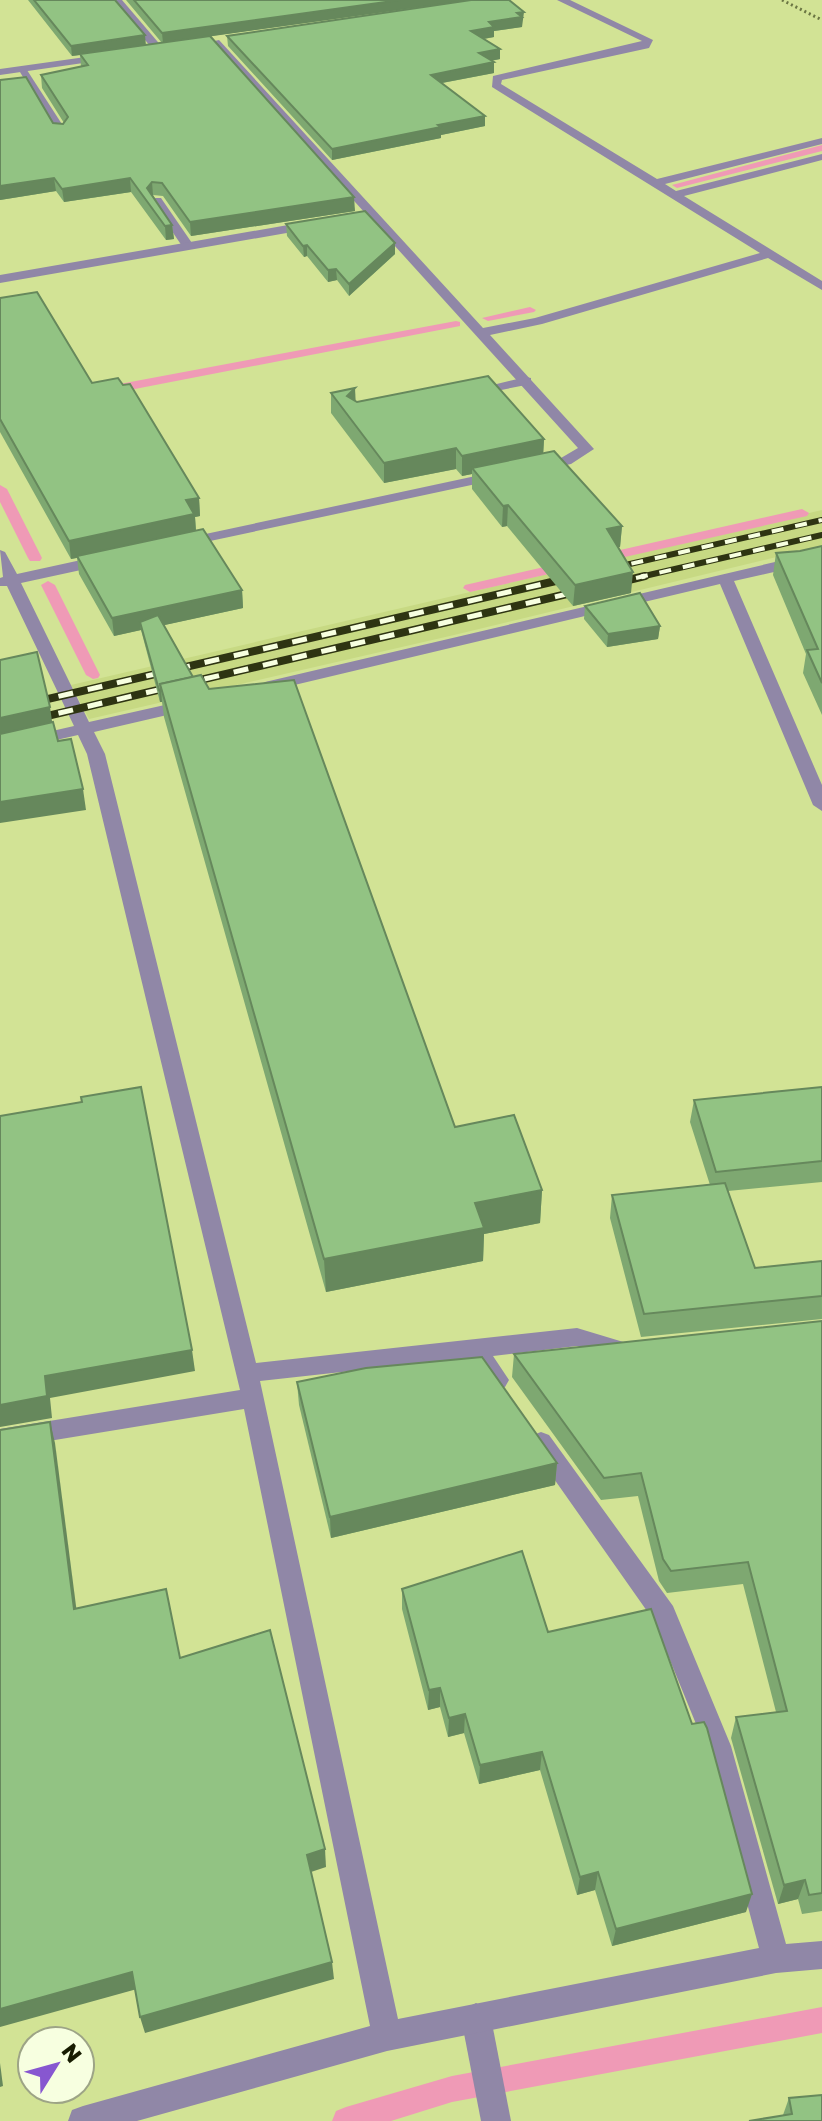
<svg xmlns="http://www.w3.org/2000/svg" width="822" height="2121" viewBox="0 0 822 2121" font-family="'Golos Text',sans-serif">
	<rect width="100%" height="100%" fill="#d2e395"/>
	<!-- built -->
	<polygon fill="#c7d983" points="822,510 822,546 454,635 89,719 71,685"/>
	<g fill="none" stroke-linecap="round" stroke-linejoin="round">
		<!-- stream -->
		<g fill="#ef9ab6" fill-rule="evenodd">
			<polygon points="822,145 822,151 677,188 672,185"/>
			<polygon points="530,307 536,310 534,312 488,321 482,318"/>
			<polygon points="456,321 460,322 460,326 109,394 103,390 109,386"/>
			<polygon points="0,485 7,489 42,558 40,561 30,561 28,558 0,502"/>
			<polygon points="802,509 809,513 807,516 598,563 591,559 598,555"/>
			<polygon points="566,562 571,563 571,569 470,592 463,588 465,585"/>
			<polygon points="48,581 55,585 100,675 98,678 93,679 86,675 41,585"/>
			<polygon points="822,2007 822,2033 452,2102 391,2121 332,2121 336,2111 346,2107 452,2076"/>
		</g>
		<!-- path -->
		<polyline stroke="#6b7643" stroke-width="3" stroke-dasharray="2 3" stroke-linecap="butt" points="782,0 822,20"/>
		<!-- lane -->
		<g fill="#9087a7" fill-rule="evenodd">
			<polygon points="112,0 122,0 163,48 163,52 155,52"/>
			<polygon points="17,67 25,67 67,132 65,134 57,134"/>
			<polygon points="153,198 161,198 194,246 192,249 184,249 151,200"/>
			<polygon points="526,377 531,378 531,384 471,396 464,392"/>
			<polygon points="476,2003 486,2008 491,2018 511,2121 481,2121 461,2018 466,2008"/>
		</g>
		<!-- street -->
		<g fill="#9087a7" fill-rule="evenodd">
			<polygon points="557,0 570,0 653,40 649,48 502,80 501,84 657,179 822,138 822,144 665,184 676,191 822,154 822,160 684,196 822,281 822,290 768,258 542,324 490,335 594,449 571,464 538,471 533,470 533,464 561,458 578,448 210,42 219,40 483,328 535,318 760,253 492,87 493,76 642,41"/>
			<polygon points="107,54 111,59 0,75 0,69"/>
			<polygon points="311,221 315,222 315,228 0,283 0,275"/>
			<polygon points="499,471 504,472 504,478 182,547 175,543 182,539"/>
			<path d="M0,550L5,552L17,574L104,555L112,560L104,565L21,583L89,722L187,700L195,705L193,709L94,732L105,754L256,1363L577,1328L630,1344L633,1351L630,1358L622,1360L577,1346L493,1356L509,1380L505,1387C486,1393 479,1372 469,1358L260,1381L398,2019L759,1948L705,1746L654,1621L533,1449L529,1442L533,1435L541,1432L549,1435L673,1606L731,1746L786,1944L822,1941V1969L776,1973L387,2051L137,2121H68L72,2110L83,2106L370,2026L244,1409L0,1449V1429L240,1390L87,754L78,735L0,753V743L74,726L7,586H0V578L3,577Z"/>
			<polygon points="822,551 822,561 734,581 822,785 822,811 813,805 720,584 265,692 257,687 265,682"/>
		</g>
		<defs>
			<g id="rail-far1">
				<polyline points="608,569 822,520"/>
				<polyline points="567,578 573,577"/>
				<polyline points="636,578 822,535"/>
			</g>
			<g id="rail">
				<polyline points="612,584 645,576"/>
				<polyline points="0,710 573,577"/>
				<polyline points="0,727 584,590"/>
			</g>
		</defs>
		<!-- rail-far1 casing -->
		<use href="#rail-far1" stroke="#2e3412" stroke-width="6"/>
		<!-- rail casing -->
		<use href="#rail" stroke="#2e3412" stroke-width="8"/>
		<!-- rail-far1 -->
		<use href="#rail-far1" stroke="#f7ffe0" stroke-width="4" stroke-dasharray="12" stroke-linecap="butt"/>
		<!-- rail -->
		<use href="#rail" stroke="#f7ffe0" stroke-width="5" stroke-dasharray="15" stroke-linecap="butt"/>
	</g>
	<!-- wall -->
	<g fill="#7ea871">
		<polygon points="28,0 115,0 146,45 162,43 126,0 471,0 211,36 355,211 191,236 163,196 153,195 172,225 174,239 166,240 131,192 64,202 56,191 0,200 0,80 53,123 63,124 64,123 42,88 41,75 81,67 80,55 72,56"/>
		<polygon points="522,22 522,27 494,31 494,37 484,39 500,49 500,59 491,61 494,62 494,73 442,83 485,116 485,126 441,135 441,138 332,160 228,46 227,36"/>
		<polygon points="286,224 395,254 349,296 337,280 328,282 307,256 304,257 287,236"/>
		<polygon points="0,298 92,383 199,498 200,516 195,517 196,530 242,590 243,608 164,625 193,677 455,1127 542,1190 540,1223 484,1234 483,1261 326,1292 164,717 162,702 160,702 141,630 114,636 79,574 77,558 71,559 0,432"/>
		<polygon points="331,393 356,401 544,439 543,453 622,526 620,547 618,547 631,593 573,606 507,526 502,527 472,489 472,474 462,476 456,469 384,483 331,413"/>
		<polygon points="822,546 822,715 803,673 806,654 773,575 776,553 800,551"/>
		<polygon points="585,606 660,626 658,639 607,647 584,619"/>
		<polygon points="822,1087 822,1182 728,1191 755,1268 822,1261 822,1319 641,1337 610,1218 612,1195 710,1185 690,1122 694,1100"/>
		<polygon points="822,1321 822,1911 802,1914 798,1899 778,1904 731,1738 736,1717 776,1712 743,1584 667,1593 659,1581 638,1496 601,1500 512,1377 514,1354"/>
		<polygon points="297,1382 557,1463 555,1485 331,1538 299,1405"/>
		<polygon points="402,1589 548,1632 746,1912 612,1946 595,1890 577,1895 540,1770 479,1784 464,1733 448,1737 440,1707 428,1710 402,1609"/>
		<polygon points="789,2098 822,2121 783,2115"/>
	</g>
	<!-- shaded-wall -->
	<g fill="#66885c">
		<polygon points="400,0 471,0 163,43 162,33"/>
		<polygon points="524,12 522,27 494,31 494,37 471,41 471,31 489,22 517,13"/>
		<polygon points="145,35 146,46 72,56 71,46"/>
		<polygon points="500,49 500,59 479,63 479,53"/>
		<polygon points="494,62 494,73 431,85 431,75"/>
		<polygon points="485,116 485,126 441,135 441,138 332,160 332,149 438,125"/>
		<polygon points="54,178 56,191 0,200 0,186"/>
		<polygon points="130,178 131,192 64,202 62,189"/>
		<polygon points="152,182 153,195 149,202 147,188"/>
		<polygon points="354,197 355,211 191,236 190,222"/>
		<polygon points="172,225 174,239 166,240 165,226"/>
		<polygon points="395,243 395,254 349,296 349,284"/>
		<polygon points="307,245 307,256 304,257 303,246"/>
		<polygon points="336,269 337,280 328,282 328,270"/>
		<polygon points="355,388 356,408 347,416 347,396"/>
		<polygon points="544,439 543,459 472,468 472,474 462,476 462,456"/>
		<polygon points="456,448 456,469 384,483 384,463"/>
		<polygon points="199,498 200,516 195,517 196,533 71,559 69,541 186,500"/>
		<polygon points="508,505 507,526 502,527 503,506"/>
		<polygon points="622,526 620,547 606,550 607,529"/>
		<polygon points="633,572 631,593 573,606 575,585"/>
		<polygon points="242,590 243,608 142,630 140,622 141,630 114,636 112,618"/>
		<polygon points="660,626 658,639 607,647 608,634"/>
		<polygon points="161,689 162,702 160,702 159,690"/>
		<polygon points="50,707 53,728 0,740 0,718"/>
		<polygon points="83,789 86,810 0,823 0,802"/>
		<polygon points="542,1190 540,1223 484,1234 483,1261 326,1292 324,1259 475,1203"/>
		<polygon points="192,1350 195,1371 50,1398 52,1418 0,1427 0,1405 45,1376"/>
		<polygon points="50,1422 55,1443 79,1629 74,1609"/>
		<polygon points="557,1463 555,1485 331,1538 330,1517"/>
		<polygon points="440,1688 440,1707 428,1710 429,1690"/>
		<polygon points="465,1714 464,1733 448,1737 449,1718"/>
		<polygon points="542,1752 540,1770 479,1784 480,1765"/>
		<polygon points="325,1849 326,1867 308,1873 307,1855"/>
		<polygon points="598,1872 595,1890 577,1895 580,1877"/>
		<polygon points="805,1880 798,1899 778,1904 784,1885"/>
		<polygon points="752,1894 746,1912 612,1946 616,1929"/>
		<polygon points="332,1962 334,1979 145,2033 140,2017"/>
		<polygon points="132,1972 137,1989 0,2027 0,2009"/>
		<polygon points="0,2063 3,2086 0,2087"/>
	</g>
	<!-- building -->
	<g fill="#92c383" stroke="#66885c" stroke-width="2">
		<polygon points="34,0 115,0 145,35 71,46"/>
		<polygon points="134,0 400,0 162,33"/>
		<polygon points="471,0 509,0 524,12 517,13 522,17 489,22 494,27 471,31 500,49 479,53 494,62 431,75 485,116 438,125 441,127 332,149 227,36"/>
		<polygon points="210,36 354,197 190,222 162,183 152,182 147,188 172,225 165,226 130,178 62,189 54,178 0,186 0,80 26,77 53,123 63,124 68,117 41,75 88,65 80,54"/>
		<polygon points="365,211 395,243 349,284 336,269 328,270 307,245 303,246 286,224"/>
		<polygon points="37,292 92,383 118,378 123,385 130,384 199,498 186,500 194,514 69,541 0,419 0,298"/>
		<polygon points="488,376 544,439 462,456 456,448 384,463 331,393 355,388 347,396 357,402"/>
		<polygon points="554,451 622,526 607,529 633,572 575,585 508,505 503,506 472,468"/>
		<polygon points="203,529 242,590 112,618 77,556"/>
		<polygon points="822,546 822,683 807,650 818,649 776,553 800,551"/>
		<polygon points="640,593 660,626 608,634 585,606"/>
		<polygon points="158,615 193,677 160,684 161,689 159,690 140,622"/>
		<polygon points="37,652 50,707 0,718 0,660"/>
		<polygon points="201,675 209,689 294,680 455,1127 514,1115 542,1190 475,1203 484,1228 324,1259 160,684"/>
		<polygon points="53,722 58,741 71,739 83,789 0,802 0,734"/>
		<polygon points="141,1087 192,1350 45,1376 47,1396 0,1405 0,1116 82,1102 81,1097"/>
		<polygon points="822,1087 822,1161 716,1172 694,1100"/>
		<polygon points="725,1183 755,1268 822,1261 822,1296 644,1314 612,1195"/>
		<polygon points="822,1321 822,1893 809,1895 805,1880 784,1885 736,1717 787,1711 748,1562 671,1571 663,1559 641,1473 604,1478 514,1354"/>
		<polygon points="482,1357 557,1463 330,1517 297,1382 366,1368"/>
		<polygon points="50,1422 74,1609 166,1589 180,1658 270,1630 325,1849 307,1855 332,1962 140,2017 132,1972 0,2009 0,1430"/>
		<polygon points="522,1551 548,1632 651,1609 692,1724 704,1722 707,1728 752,1894 616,1929 598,1872 580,1877 542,1752 480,1765 465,1714 449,1718 440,1688 429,1690 402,1589"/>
		<polygon points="822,2095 822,2121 749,2121 792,2114 789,2098"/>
	</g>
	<!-- north arrow -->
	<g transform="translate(56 2065) rotate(53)"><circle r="38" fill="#f7ffe0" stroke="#9da486" stroke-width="2"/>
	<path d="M0-6L14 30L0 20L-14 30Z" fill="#8757d0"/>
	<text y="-12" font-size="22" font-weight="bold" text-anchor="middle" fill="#171c00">N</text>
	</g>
</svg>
